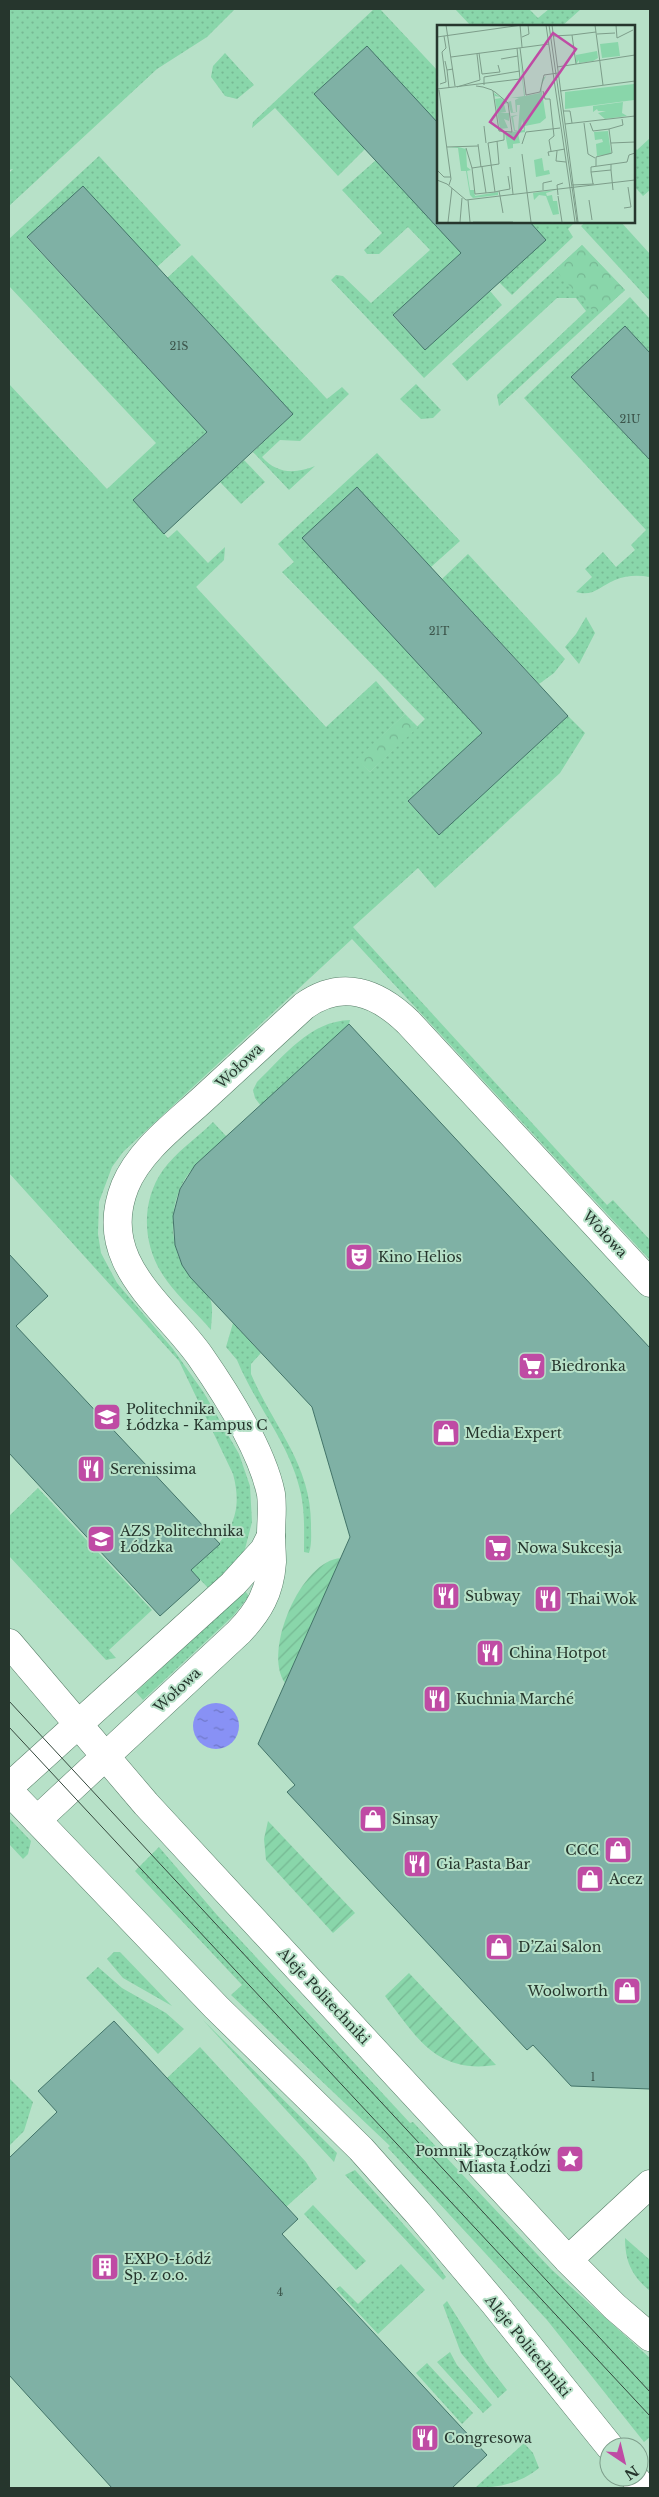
<svg xmlns="http://www.w3.org/2000/svg" width="659" height="2497" viewBox="0 0 659 2497" font-family="'Libre Baskerville',serif">
	<defs>
		<pattern id="grass-dots" width="8" height="8" patternUnits="userSpaceOnUse" patternTransform="scale(1.25)"><rect width="8" height="8" fill="#89d6aa"/><path d="M2 2h.1M6 6h.1" fill="none" stroke="#76b893" stroke-width="1.8" stroke-linecap="round"/></pattern>
		<pattern id="park-crowns" width="20" height="18" patternUnits="userSpaceOnUse" patternTransform="scale(1.25)"><rect width="20" height="18" fill="#89d6aa"/><path d="M2 6a3 3 0 1 1 6 0M12 15a3 3 0 1 1 6 0" fill="none" stroke="#76b893"/></pattern>
		<pattern id="garden-furrows" width="10" height="10" patternUnits="userSpaceOnUse" patternTransform="scale(1.25)"><rect width="10" height="10" fill="#89d6aa"/><path d="M-1 1l2-2M0 10L10 0M9 11l2-2" fill="none" stroke="#76b893"/></pattern>
		<pattern id="water-ripples" width="26" height="14" patternUnits="userSpaceOnUse" patternTransform="scale(1.25)"><rect width="26" height="14" fill="#8891f5"/><path d="M2 4q2-2 4 0t4 0M15 11q2-2 4 0t4 0" fill="none" stroke="#6f77c7"/></pattern>
	</defs>
	<rect width="100%" height="100%" fill="#b7e1c8"/>
	<!-- grass -->
	<g fill="url(#grass-dots)">
		<polygon points="9,9 235,9 207,37 157,69 9,206 9,173 13,169 9,170"/>
		<polygon points="374,9 380,9 438,71 438,123 367,46 314,94 365,149 338,176 275,108 252,128 253,122"/>
		<polygon points="455,9 529,9 538,18 549,9 581,9 562,26 471,26"/>
		<polygon points="225,53 254,85 237,99 225,96 211,77 213,66"/>
		<polygon points="650,138 650,190 643,196 633,185 633,146 637,150"/>
		<path d="M99,156L181,245L157,267L83,187L27,238L207,432L133,500L168,538L177,530L208,563L225,547L224,560L196,587L326,727L376,681L405,714L358,759L370,772L425,719L282,572L294,562L278,544L377,453L460,541L431,567L357,488L303,538L482,733L408,802L439,834L568,716L585,733L560,773L435,888L418,868L353,927L607,1205L613,1200L650,1240V1260L352,939L123,1152L112,1167L99,1202L98,1234L101,1253L117,1283L173,1349L204,1393L239,1454L250,1486L252,1522L245,1549L238,1563L210,1590L191,1570C223,1541 246,1522 233,1474L179,1361L9,1173V384L107,489L156,443L9,286V239Z"/>
		<polygon points="376,160 461,253 393,316 425,350 490,291 502,305 424,378 331,280 336,275 343,276 371,303 430,250 408,227 379,254 367,254 364,250 382,233 342,190"/>
		<polygon points="529,221 576,221 568,229 573,237 512,295 499,282"/>
		<polygon points="587,221 620,221 650,254 650,301 581,226"/>
		<polygon points="582,245 625,290 499,406 497,395 586,311 576,298 557,298 467,381 452,364"/>
		<path d="M192,255L327,399L342,387L349,394L300,441L280,440L262,457C277,474 295,474 315,466L289,490L253,452L293,414L167,278Z"/>
		<path d="M630,297L650,319V353L625,326L571,377L650,460V577C638,575 627,575 615,580C600,586 594,597 576,592L592,577L585,569L603,552L616,567L635,550L631,545L646,530L524,398Z"/>
		<polygon points="416,384 441,410 433,418 421,419 400,399"/>
		<polygon points="244,460 265,482 241,504 220,482"/>
		<polygon points="468,554 565,659 554,673 539,684 442,579"/>
		<polygon points="586,617 595,633 579,664 565,647 576,634"/>
		<path d="M350,1020L349,1024L261,1106L255,1098L253,1090L257,1082C284,1056 310,1021 350,1020Z"/>
		<path d="M213,1122L227,1137C216,1146 205,1155 195,1166C169,1193 166,1238 185,1270C192,1280 205,1289 210,1299C214,1307 211,1322 211,1330C197,1313 180,1299 167,1281C143,1249 139,1204 163,1170C176,1152 197,1138 213,1122Z"/>
		<path d="M233,1323L261,1353L251,1364V1374C273,1426 312,1465 311,1526C311,1535 312,1544 309,1553L304,1552C304,1532 305,1514 301,1494C291,1445 256,1406 237,1360L226,1347Z"/>
		<polygon points="38,1488 152,1610 109,1650 116,1658 106,1660 9,1556 9,1516"/>
		<polygon points="245,1591 249,1596 233,1616 143,1700 136,1692"/>
		<polygon points="9,1818 31,1841 28,1854 23,1859 9,1844"/>
		<polygon points="159,1847 217,1915 410,2123 413,2122 552,2270 650,2358 650,2437 644,2442 547,2320 388,2148 390,2146 231,1995 242,1985 135,1871"/>
		<polygon points="114,1952 120,1952 172,2006 123,1978 107,1959"/>
		<polygon points="98,1967 122,1988 166,2013 184,2029 158,2054 86,1978"/>
		<polygon points="202,2019 337,2153 334,2162"/>
		<polygon points="200,2047 306,2162 317,2179 286,2207 167,2078"/>
		<polygon points="9,2078 33,2102 24,2131 9,2146"/>
		<polygon points="355,2170 429,2253 446,2277 443,2280 345,2175"/>
		<polygon points="313,2205 366,2261 356,2270 304,2214"/>
		<path d="M625,2238L650,2260V2291C632,2276 625,2262 625,2238Z"/>
		<polygon points="401,2264 425,2290 378,2334 336,2289 340,2286 358,2304"/>
		<polygon points="447,2301 486,2363 507,2390 498,2398 461,2353 443,2305"/>
		<polygon points="450,2352 457,2365 492,2405 483,2413 437,2362"/>
		<polygon points="427,2363 473,2413 462,2424 416,2373"/>
		<path d="M524,2443L533,2453L539,2468C521,2483 498,2488 475,2488Z"/>
	</g>
	<!-- park -->
	<g fill="url(#park-crowns)">
		<polygon points="582,245 625,290 597,315 555,270"/>
		<polygon points="405,714 418,727 370,772 357,759"/>
	</g>
	<!-- garden -->
	<g fill="url(#garden-furrows)">
		<path d="M341,1558L285,1683C262,1652 301,1560 341,1558Z"/>
		<polygon points="268,1821 355,1913 333,1933 266,1860 264,1839"/>
		<path d="M409,1973L496,2065C436,2074 417,2038 385,1996Z"/>
	</g>
	<!-- water -->
	<circle fill="url(#water-ripples)" cx="216" cy="1726" r="23"/>
	<!-- building -->
	<g fill="#7fb1a5" stroke="#437469">
		<polygon points="367,46 438,123 438,221 529,221 546,240 425,350 393,315 461,253 314,94"/>
		<polygon points="83,186 293,414 164,534 133,500 207,432 27,237"/>
		<polygon points="625,326 650,353 650,460 571,377"/>
		<polygon points="357,487 568,716 439,835 408,801 482,733 302,538"/>
		<polygon points="349,1024 650,1348 650,2089 571,2086 533,2045 527,2050 287,1792 295,1785 258,1744 350,1537 312,1407 190,1277 182,1265 175,1245 173,1216 180,1189 195,1165"/>
		<polygon points="9,1254 48,1296 16,1326 220,1544 191,1570 200,1580 160,1616 9,1453"/>
		<polygon points="114,2021 298,2219 282,2234 487,2455 452,2488 112,2488 9,2375 9,2158 57,2112 38,2091"/>
	</g>
	<g fill="none" stroke-linecap="round" stroke-linejoin="round">
		<defs>
			<g id="minor">
				<polyline points="9,1787 233,1584 264,1550 271,1536"/>
				<path d="M37,1820L239,1632C259,1611 270,1592 272,1562C272,1553 271,1544 271,1535C271,1521 273,1508 271,1494C262,1450 225,1392 200,1356C162,1303 95,1261 125,1186C140,1150 176,1124 203,1099C237,1068 270,1037 304,1006C342,979 377,992 408,1022L650,1283"/>
				<polyline points="568,2260 650,2184"/>
			</g>
			<g id="secondary">
				<polyline points="9,1643 146,1804 568,2260 615,2307 650,2337"/>
				<polyline points="9,1791 216,2007 361,2149 417,2212 494,2303 610,2447"/>
				<polyline points="634,2477 643,2488"/>
			</g>
		</defs>
		<!-- minor casing -->
		<use href="#minor" stroke="#597f69" stroke-width="29"/>
		<!-- secondary casing -->
		<use href="#secondary" stroke="#597f69" stroke-width="29"/>
		<!-- minor -->
		<use href="#minor" stroke="#fff" stroke-width="28"/>
		<!-- secondary -->
		<use href="#secondary" stroke="#fff" stroke-width="28"/>
		<!-- tram -->
		<g stroke="#35483d" stroke-width="1">
			<polyline points="9,1701 650,2392"/>
			<polyline points="9,1727 650,2416"/>
		</g>
	</g>
	<!-- icons -->
	<defs>
		<symbol id="theatre-square" viewBox="-11 -11 22 22"><rect x="-9" y="-9" width="18" height="18" rx="4" fill="#bf4ba4" stroke="#b7e1c8"/><path d="M-5-5.5Q0-4 5-5.5V0Q5 5 0 6Q-5 5-5 0ZM-3.3-2.5H-1v1.5H-3.3ZM1-2.5H3.3v1.5H1ZM-2.8 1Q0 5.5 2.8 1Z" fill="#fff"/></symbol>
		<symbol id="supermarket-square" viewBox="-11 -11 22 22"><rect x="-9" y="-9" width="18" height="18" rx="4" fill="#bf4ba4" stroke="#b7e1c8"/><path d="M-6-5.5h2.5l.6 2H6L4.5 2H-2.5L-4.4-4H-6ZM-1.5 3.2a1.3 1.3 0 1 0 .1 0ZM3 3.2a1.3 1.3 0 1 0 .1 0Z" fill="#fff"/></symbol>
		<symbol id="university-square" viewBox="-11 -11 22 22"><rect x="-9" y="-9" width="18" height="18" rx="4" fill="#bf4ba4" stroke="#b7e1c8"/><path d="M0-5L7-2L0 1L-7-2ZM-4 1L0 2.5L4 1V4Q0 6-4 4Z" fill="#fff"/></symbol>
		<symbol id="shop-square" viewBox="-11 -11 22 22"><rect x="-9" y="-9" width="18" height="18" rx="4" fill="#bf4ba4" stroke="#b7e1c8"/><path d="M-5-2.5h2.3a2.7 3.5 0 0 1 5.4 0H5L5.5 6h-11ZM-1.5-2.5h3a1.5 2.3 0 0 0-3 0Z" fill="#fff"/></symbol>
		<symbol id="restaurant-square" viewBox="-11 -11 22 22"><rect x="-9" y="-9" width="18" height="18" rx="4" fill="#bf4ba4" stroke="#b7e1c8"/><path d="M-5-6h1v4h1v-4h1v4h1v-4h1v5L-1.5 .5V6h-2V.5L-5-1ZM5-6V6H3V1.5H1.5Q1.5-4 5-6Z" fill="#fff"/></symbol>
		<symbol id="sight-square" viewBox="-11 -11 22 22"><rect x="-9" y="-9" width="18" height="18" rx="4" fill="#bf4ba4" stroke="#b7e1c8"/><path d="M0-6L1.8-2.2L6-1.7L2.9 1.2L3.7 5.4L0 3.3L-3.7 5.4L-2.9 1.2L-6-1.7L-1.8-2.2Z" fill="#fff"/></symbol>
		<symbol id="building-square" viewBox="-11 -11 22 22"><rect x="-9" y="-9" width="18" height="18" rx="4" fill="#bf4ba4" stroke="#b7e1c8"/><path d="M-4-6H4V6H1V3H-1V6H-4ZM-2.5-4.3h1.7v1.8h-1.7ZM.8-4.3h1.7v1.8H.8ZM-2.5-1h1.7V.8h-1.7ZM.8-1h1.7V.8H.8Z" fill="#fff"/></symbol>
	</defs>
	<g fill-rule="evenodd">
		<use href="#theatre-square" x="343" y="1241" width="32" height="32"/>
		<use href="#supermarket-square" x="516" y="1350" width="32" height="32"/>
		<use href="#university-square" x="91" y="1401" width="32" height="32"/>
		<use href="#shop-square" x="430" y="1417" width="32" height="32"/>
		<use href="#restaurant-square" x="75" y="1453" width="32" height="32"/>
		<use href="#university-square" x="85" y="1523" width="32" height="32"/>
		<use href="#supermarket-square" x="482" y="1532" width="32" height="32"/>
		<use href="#restaurant-square" x="430" y="1580" width="32" height="32"/>
		<use href="#restaurant-square" x="532" y="1583" width="32" height="32"/>
		<use href="#restaurant-square" x="474" y="1637" width="32" height="32"/>
		<use href="#restaurant-square" x="421" y="1683" width="32" height="32"/>
		<use href="#shop-square" x="357" y="1803" width="32" height="32"/>
		<use href="#shop-square" x="602" y="1834" width="32" height="32"/>
		<use href="#restaurant-square" x="401" y="1848" width="32" height="32"/>
		<use href="#shop-square" x="574" y="1863" width="32" height="32"/>
		<use href="#shop-square" x="483" y="1931" width="32" height="32"/>
		<use href="#shop-square" x="611" y="1975" width="32" height="32"/>
		<use href="#sight-square" x="554" y="2143" width="32" height="32"/>
		<use href="#building-square" x="89" y="2251" width="32" height="32"/>
		<use href="#restaurant-square" x="409" y="2422" width="32" height="32"/>
	</g>
	<g text-anchor="middle" stroke-width="4" stroke-linejoin="round" paint-order="stroke">
		<!-- number labels -->
		<g font-size="11" fill="#3c554b">
			<text x="179" y="350">21S</text>
			<text x="630" y="423">21U</text>
			<text x="439" y="635">21T</text>
			<text x="593" y="2081">1</text>
			<text x="280" y="2296">4</text>
		</g>
		<!-- street labels -->
		<g font-size="14" fill="#26362d" stroke="#b7e1c8">
			<text transform="translate(239 1066) rotate(-43)" y="5">Wołowa</text>
			<text transform="translate(605 1234) rotate(47)" y="5">Wołowa</text>
			<text transform="translate(177 1690) rotate(-43)" y="5">Wołowa</text>
			<text transform="translate(324 1996) rotate(47)" y="5">Aleje Politechniki</text>
			<text transform="translate(528 2346) rotate(51)" y="5">Aleje Politechniki</text>
		</g>
		<!-- poi labels -->
		<g font-size="14" fill="#26362d" stroke="#b7e1c8" text-anchor="start">
			<text x="378" y="1262">Kino Helios</text>
			<text x="551" y="1371">Biedronka</text>
			<text x="126" y="1414">Politechnika<tspan x="126" dy="16">Łódzka - Kampus C</tspan></text>
			<text x="465" y="1438">Media Expert</text>
			<text x="110" y="1474">Serenissima</text>
			<text x="120" y="1536">AZS Politechnika<tspan x="120" dy="16">Łódzka</tspan></text>
			<text x="517" y="1553">Nowa Sukcesja</text>
			<text x="465" y="1601">Subway</text>
			<text x="567" y="1604">Thai Wok</text>
			<text x="509" y="1658">China Hotpot</text>
			<text x="456" y="1704">Kuchnia Marché</text>
			<text x="392" y="1824">Sinsay</text>
			<text x="599" y="1855" text-anchor="end">CCC</text>
			<text x="436" y="1869">Gia Pasta Bar</text>
			<text x="609" y="1884">Acez</text>
			<text x="518" y="1952">D’Zai Salon</text>
			<text x="608" y="1996" text-anchor="end">Woolworth</text>
			<text x="551" y="2156" text-anchor="end">Pomnik Początków<tspan x="551" dy="16">Miasta Łodzi</tspan></text>
			<text x="124" y="2264">EXPO-Łódź<tspan x="124" dy="16">Sp. z o.o.</tspan></text>
			<text x="444" y="2443">Congresowa</text>
		</g>
	</g>
	<!-- overview -->
	<g transform="translate(437 25)">
		<rect width="198" height="198" fill="#b7e1c8"/>
		<path d="M82,25L88,71L103,68L105,55L106,53L109,51L104,61L109,93L103,98L88,101V107L81,108L83,118L76,119V123L71,124L68,108L87,105L85,94L84,105L77,106L74,91L81,90L76,92L78,105H81L83,80H80V87L74,88L71,77L74,76L76,87H79L78,75L82,73H74L87,71ZM57,68L63,72L58,71V74L64,73L71,78L67,79L69,87L63,88H72V96L67,94L71,103L63,104ZM186,77L185,88L190,91L168,94L161,88L169,86H161L160,84L156,87V81ZM171,106L174,129L160,131L159,119L166,117L165,114L158,115L157,107ZM21,122L29,124L30,142L34,145L30,146L33,165H37L38,171L61,167V170L36,173L33,170L29,146H24L21,123H12ZM119,165L109,168L110,171L115,170L116,176H120L122,189L116,190L109,171L102,170L97,175L96,168Z" fill="#89d6aa"/>
		<path d="M160,26L161,33L156,36L142,38V35L139,39V30ZM197,59V75L128,84V67Z" fill="#89d6aa"/>
		<path d="M181,17L183,31L165,33L163,19ZM105,133L107,146L112,145L113,149L99,152L97,135Z" fill="#89d6aa"/>
		<path fill="none" stroke="#7d9d8a" stroke-width="1" d="M9,0L18,61M83,0L85,22M109,0L138,197M112,0L140,197M115,0L141,197M158,0L166,60M179,0L180,13L196,5M160,9L178,8M116,11L135,10M0,12L85,0M85,12L92,9L91,0M83,23L89,70L103,67L107,50L121,48M42,28L45,49L63,47L61,40M14,32L112,19M64,34L81,31M8,36L10,45L16,44M139,39L135,10L159,7M120,42L198,30M10,45L12,63M3,59L9,57L5,27L9,23L7,11M47,60V52L83,46M39,61L46,62L55,65L56,66L58,67L71,78L75,107L62,106L56,66M20,62L43,55L40,29M0,64L83,54L80,23M2,65L14,154L12,160M106,66L108,74H113L114,84L117,111L112,115L114,126M123,66L198,56M126,86H133L135,98M147,98L151,129L158,133M153,98L156,106L172,104M128,99L198,91M47,101L49,118M174,118L198,117M41,119L44,142M85,119L89,107L123,103M10,122L41,121M29,123L35,143M120,126L119,136L129,137M85,129L90,167M112,131L111,127L128,124M159,141V132L175,128L172,104L186,100L185,94M45,142L49,168M73,142L76,169M0,145L7,152H14M174,145L176,165M154,147V142L190,137L192,130L198,128M0,155L10,159L29,175L198,155M156,159L154,147L174,145V139M135,160L157,159M106,165V158L115,156M62,166L58,167L51,118L67,115V107M58,167L38,169L35,143L62,139L60,116M90,167L94,197M121,170L120,160L126,158M63,171L62,166L73,164L71,151M63,171L66,188M121,171L125,197M31,175L33,197M152,175L155,195M187,183L194,182L191,162M11,197L15,163M23,197L25,173M36,197H76"/>
		<path fill="#bf4ba4" fill-opacity="0.15" stroke="#bf4ba4" stroke-width="2.5" d="M116,8L139,24L77,114L53,97Z"/>
		<rect width="198" height="198" fill="none" stroke="#26362d" stroke-width="2.5"/>
	</g>
	<!-- border -->
	<rect width="659" height="2497" fill="none" stroke="#26362d" stroke-width="20"/>
	<!-- north arrow -->
	<g transform="translate(624 2462) rotate(145)"><circle r="24" fill="#b7e1c8" stroke="#7d9d8a"/>
	<path d="M0-4L9 19L0 12L-9 19Z" fill="#bf4ba4"/>
	<text y="-8" font-size="14" font-weight="bold" text-anchor="middle" fill="#26362d">N</text>
	</g>
</svg>
